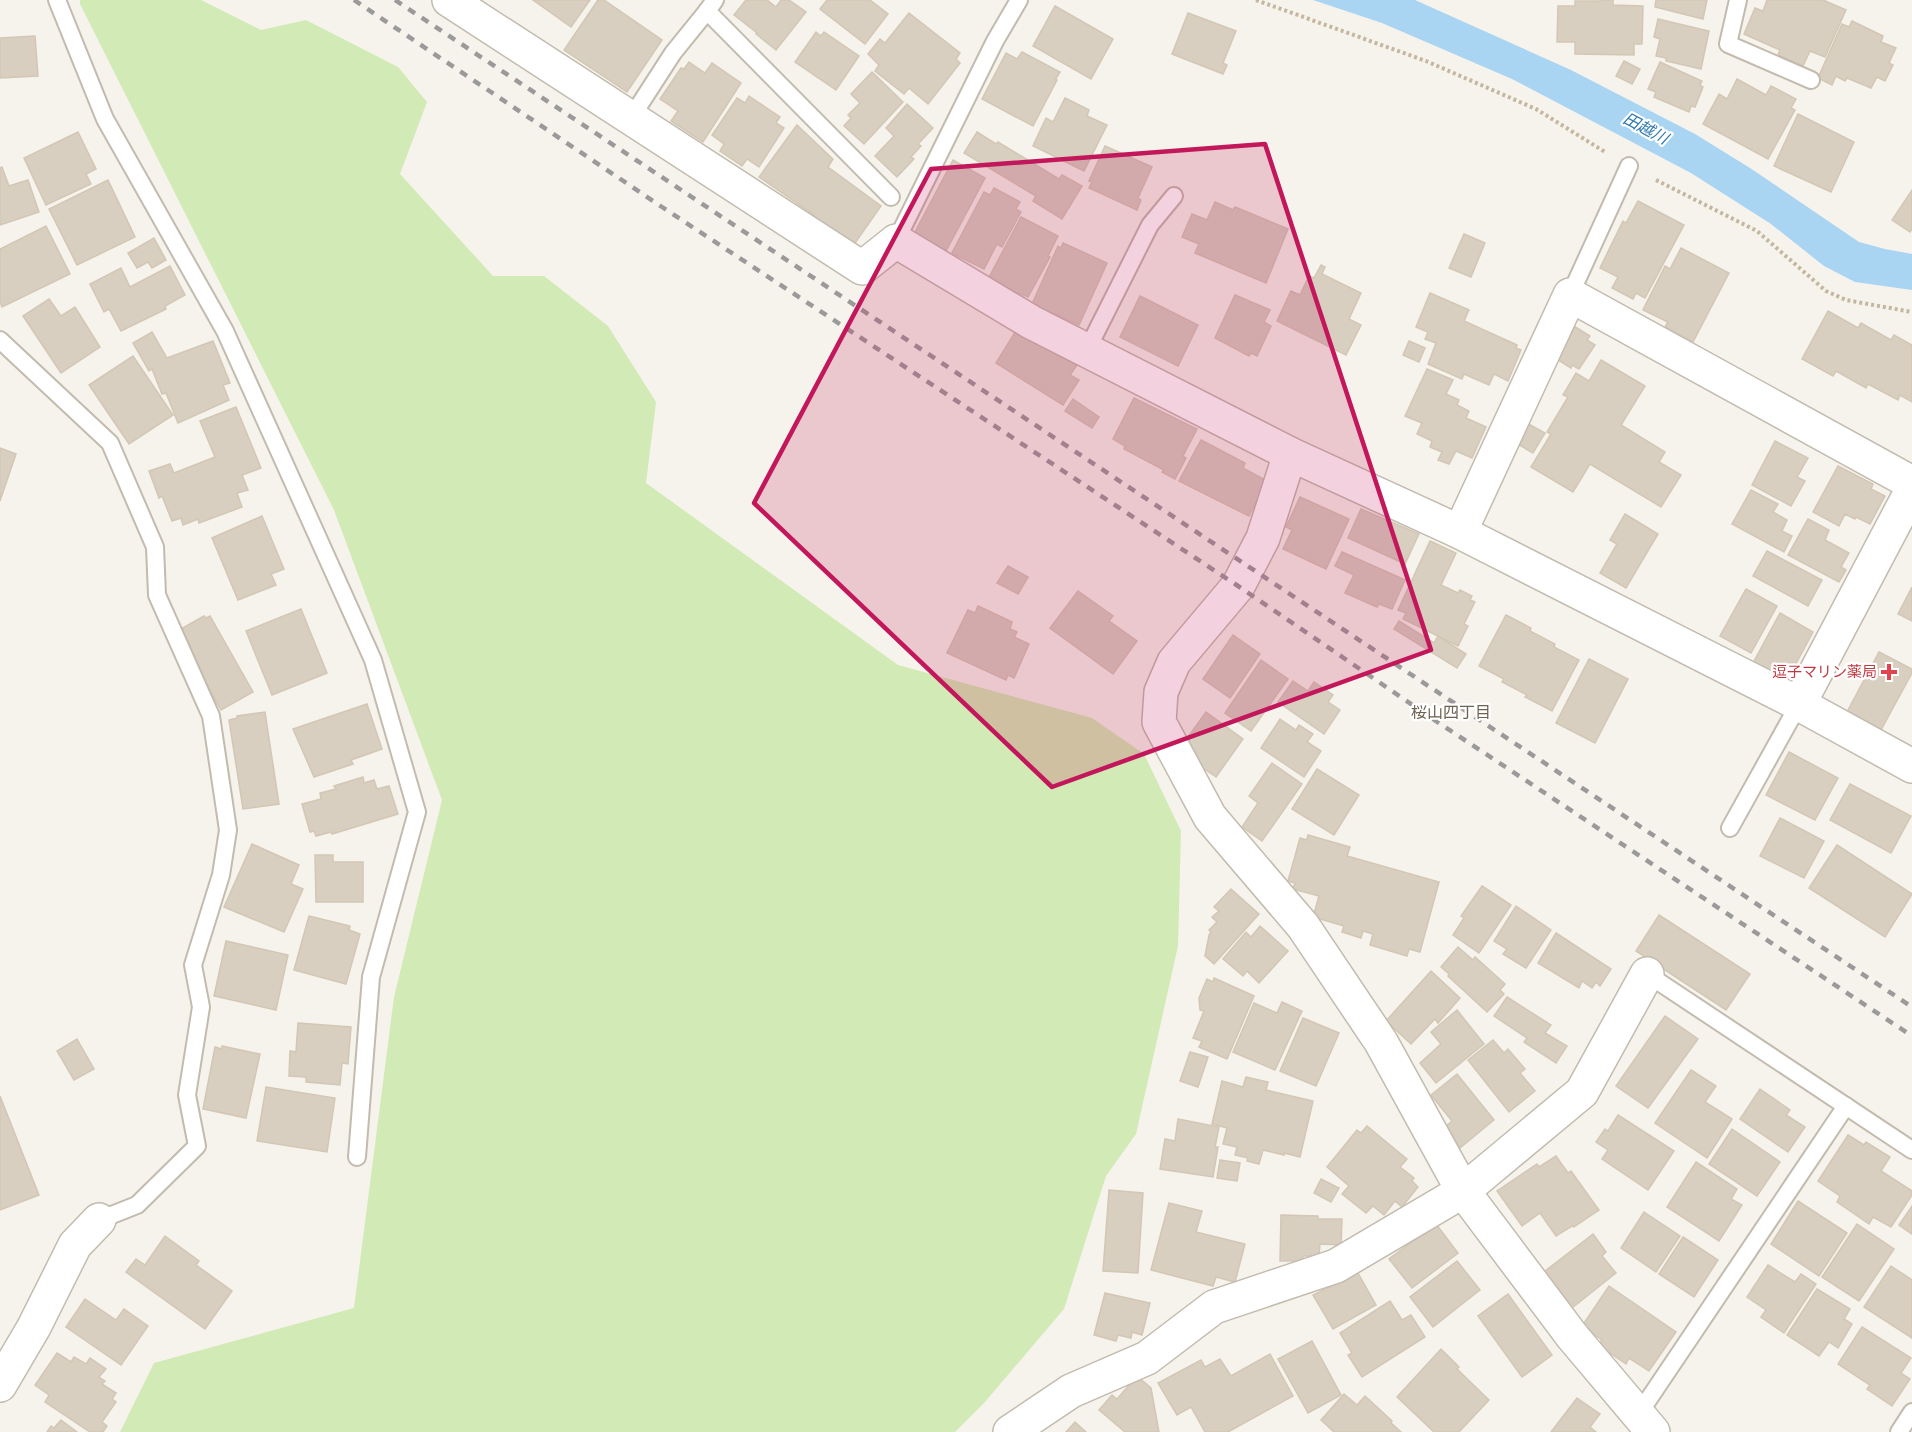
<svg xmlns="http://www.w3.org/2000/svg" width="1912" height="1432" viewBox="0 0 1912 1432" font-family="Inter,'Noto Sans JP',sans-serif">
	<rect width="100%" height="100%" fill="#f6f3ec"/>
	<!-- green -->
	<polygon fill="#d2eab5" points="80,0 201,0 261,30 306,20 398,67 427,102 400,174 493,276 544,276 608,326 656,402 646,483 898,665 1092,718 1144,754 1181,831 1178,946 1136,1134 1106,1176 1064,1309 984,1403 955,1432 120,1432 154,1363 354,1308 394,997 442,800 334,510 80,4"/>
	<!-- water -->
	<polygon fill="#a9d4f2" points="1313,0 1415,0 1571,70 1695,134 1750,168 1859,242 1885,249 1912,254 1912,290 1855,282 1824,266 1771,224 1691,173 1512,79 1382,23"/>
	<!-- building -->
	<g fill="#d8cfc1" stroke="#d3c7b4" stroke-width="1.5">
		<polygon points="533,0 590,0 571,27"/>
		<polygon points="598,0 604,0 662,40 627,92 564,50"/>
		<polygon points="746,0 767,0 776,7 781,0 789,0 806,12 776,50 756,34 757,33 734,15"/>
		<polygon points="827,0 870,0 888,14 865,44 820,9"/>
		<polygon points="1600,0 1613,0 1613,5 1643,6 1642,44 1634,44 1634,55 1575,54 1575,42 1557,42 1558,6 1575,6 1575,1 1600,1"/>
		<polygon points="1656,0 1707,0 1703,19 1655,7"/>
		<polygon points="1767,0 1823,0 1846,10 1825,57 1810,51 1803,66 1778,55 1780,50 1744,34 1755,8 1763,11"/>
		<polygon points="1055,6 1113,39 1091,79 1033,46"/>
		<polygon points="909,13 960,53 956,59 960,63 928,104 909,88 904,94 875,71 879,65 868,54 880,39 885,43"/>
		<polygon points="1188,13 1236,31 1223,63 1227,65 1223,74 1172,54"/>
		<polygon points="1658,19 1709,31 1701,69 1666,61 1666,58 1656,56 1660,39 1654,37"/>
		<polygon points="1852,21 1883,36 1881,42 1896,48 1889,63 1893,65 1885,81 1877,77 1871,88 1847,78 1845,81 1836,76 1832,85 1818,78 1842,24 1849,27"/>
		<polygon points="816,32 821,36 824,32 859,56 836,90 795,62"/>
		<polygon points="35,36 38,76 0,78 0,38"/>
		<polygon points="1022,52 1060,72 1055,80 1057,80 1033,126 982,99 1006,53 1017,59"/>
		<polygon points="1624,61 1640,69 1632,84 1616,76"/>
		<polygon points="689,62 705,73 712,63 741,83 703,142 671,121 678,111 660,99 681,68 684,69"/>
		<polygon points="1660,62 1702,81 1700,85 1703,87 1695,107 1691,106 1689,112 1654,97 1656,92 1648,89"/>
		<polygon points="872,72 903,102 864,144 844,126 851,118 848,115 860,103 851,94"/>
		<polygon points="1737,79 1766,95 1771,86 1796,99 1791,108 1795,110 1768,159 1703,124 1719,94 1727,99"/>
		<polygon points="749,96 780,117 776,123 784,128 759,167 747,159 742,166 720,151 724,144 712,135 737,98 745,103"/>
		<polygon points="1065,98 1089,110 1087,116 1107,125 1084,171 1033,146 1046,118 1053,122"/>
		<polygon points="907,104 933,128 918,144 921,146 911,157 914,159 897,177 875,156 894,136 886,128"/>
		<polygon points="1798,114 1854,142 1831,192 1774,166"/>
		<polygon points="797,125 833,159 828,167 881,206 855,243 835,236 811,219 814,215 759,177"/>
		<polygon points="78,132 96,169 86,174 91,184 46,205 24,158"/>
		<polygon points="977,132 996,144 998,142 1059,179 1062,175 1082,186 1062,219 1033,201 1036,196 964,153"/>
		<polygon points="1105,146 1152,167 1138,198 1141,200 1137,210 1089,188 1092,182 1089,181"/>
		<polygon points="953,160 985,178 946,251 914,234"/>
		<polygon points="2,167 9,186 28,180 39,212 0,225 0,168"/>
		<polygon points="108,180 135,237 77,265 49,209"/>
		<polygon points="994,188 1020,202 1016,209 1021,212 1002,247 997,244 984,269 952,253 984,192 990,195"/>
		<polygon points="1912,190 1912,229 1910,232 1892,220"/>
		<polygon points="1638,201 1684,225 1645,298 1636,293 1633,299 1612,288 1618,277 1600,268 1623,221 1626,223"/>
		<polygon points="1215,202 1233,210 1235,207 1288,229 1266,283 1195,253 1199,244 1182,237 1192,214 1207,220"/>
		<polygon points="1021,217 1058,236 1048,256 1050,257 1028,297 1019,293 1017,297 987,281"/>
		<polygon points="46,226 70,274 2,307 0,302 0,249"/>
		<polygon points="1464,234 1485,243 1471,277 1449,268"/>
		<polygon points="154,238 166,260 152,268 148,262 137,268 128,253"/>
		<polygon points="1063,243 1107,263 1079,325 1032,304 1058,246 1061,248"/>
		<polygon points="1681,248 1729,273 1693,342 1665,327 1668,322 1643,310 1665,266 1670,269"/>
		<polygon points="1321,265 1325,267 1322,274 1361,293 1349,319 1361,325 1346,355 1277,321 1291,291 1300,295 1309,276 1314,278"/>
		<polygon points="170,266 185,295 165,306 166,309 121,331 109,309 104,312 90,284 121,268 130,287"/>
		<polygon points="1430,293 1469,310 1464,321 1517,345 1516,348 1521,350 1508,381 1494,374 1489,385 1464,374 1462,379 1428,364 1436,343 1425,339 1428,332 1416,327"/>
		<polygon points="1235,295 1270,310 1264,322 1271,326 1257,356 1251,353 1249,356 1215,338"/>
		<polygon points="1140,296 1198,325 1178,366 1120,337"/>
		<polygon points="49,299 61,316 75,307 100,347 61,373 23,316"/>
		<polygon points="1828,311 1858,328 1861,323 1891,340 1894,335 1912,345 1912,402 1900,395 1898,400 1868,384 1866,388 1836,371 1833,376 1802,359"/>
		<polygon points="1572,325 1590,336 1587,340 1595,345 1579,369 1572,365 1571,368 1552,356"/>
		<polygon points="1017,329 1060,357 1062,355 1077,365 1070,375 1079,380 1063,405 996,363"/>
		<polygon points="152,332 167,358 213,341 230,383 223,385 229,400 178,423 166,393 162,394 152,369 149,371 133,343"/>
		<polygon points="1409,341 1425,348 1419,362 1403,355"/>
		<polygon points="133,356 173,415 129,444 89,385"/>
		<polygon points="1601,360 1645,386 1621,425 1665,452 1659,462 1681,475 1661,507 1590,464 1573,492 1531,467 1551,434 1547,432 1568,397 1563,395 1576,373 1589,381"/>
		<polygon points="1427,369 1453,380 1446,394 1459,400 1457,405 1469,411 1466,418 1486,427 1472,458 1456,451 1449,464 1438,460 1442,452 1430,447 1432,441 1417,434 1422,423 1405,416"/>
		<polygon points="1134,398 1197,429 1183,456 1186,458 1175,479 1162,472 1164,470 1124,449 1125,446 1113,439"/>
		<polygon points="1073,399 1099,417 1092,428 1065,411"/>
		<polygon points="236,407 261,468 242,475 248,490 237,493 242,507 199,523 198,519 183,525 181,518 172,521 162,496 159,498 149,471 170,464 174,473 215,457 200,421"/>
		<polygon points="1525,422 1545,433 1533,453 1514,442"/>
		<polygon points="1201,440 1245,463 1243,468 1267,481 1249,516 1179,481"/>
		<polygon points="1775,441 1808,458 1797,477 1805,481 1791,506 1752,485"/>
		<polygon points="0,448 16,454 0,501"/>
		<polygon points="1838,466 1873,484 1871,489 1885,496 1870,524 1856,517 1855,519 1845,514 1839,526 1813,512"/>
		<polygon points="1751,490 1778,504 1773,512 1787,520 1782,531 1792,536 1784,552 1732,524"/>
		<polygon points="1300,497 1349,519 1326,569 1283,549 1292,530 1286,527"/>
		<polygon points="1361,509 1419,534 1405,564 1348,538"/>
		<polygon points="1625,514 1658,534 1626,588 1600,573 1617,544 1610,540"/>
		<polygon points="262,516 284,569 271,574 276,585 238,600 212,538"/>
		<polygon points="1808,519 1829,530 1825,540 1849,553 1841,567 1846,570 1839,582 1788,555"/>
		<polygon points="1430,541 1456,553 1441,585 1458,593 1460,590 1472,596 1470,600 1475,602 1464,624 1468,626 1458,646 1403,619 1406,613 1398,610"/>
		<polygon points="1767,551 1822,580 1808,606 1753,576"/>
		<polygon points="1342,552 1405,580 1392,609 1379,604 1377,607 1345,593 1354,575 1335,566"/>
		<polygon points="1008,566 1028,577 1018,594 997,583"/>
		<polygon points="1912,587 1912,621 1898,614"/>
		<polygon points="1746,589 1777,606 1751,653 1720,636"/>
		<polygon points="1078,591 1113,616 1109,621 1137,641 1113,674 1050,628"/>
		<polygon points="978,606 1012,622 1010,629 1017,632 1014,637 1029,644 1014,678 1008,675 1006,680 947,653 968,610 975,613"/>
		<polygon points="301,609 327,673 272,695 246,631"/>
		<polygon points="1780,613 1813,632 1792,671 1787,668 1784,673 1777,669 1775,674 1753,663"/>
		<polygon points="1506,615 1531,628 1530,631 1555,644 1554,647 1579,660 1552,711 1525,697 1527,695 1502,682 1504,679 1479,666"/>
		<polygon points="204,616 206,618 210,616 253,692 221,710 188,651 179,630"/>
		<polygon points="1399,621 1434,643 1438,636 1466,654 1457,668 1394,629"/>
		<polygon points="1233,635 1260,654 1230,698 1203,679"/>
		<polygon points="1879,652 1912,669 1912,673 1881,730 1847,712"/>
		<polygon points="1589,659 1628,679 1595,743 1556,723"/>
		<polygon points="1261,660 1288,679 1251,731 1225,713"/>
		<polygon points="1293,681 1308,691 1314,682 1333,695 1328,702 1340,710 1324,734 1278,702"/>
		<polygon points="367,704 382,749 351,760 353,764 314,777 293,729"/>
		<polygon points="265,712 279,804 243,809 229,720 237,718 237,716"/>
		<polygon points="1206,712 1243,739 1216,777 1200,766 1202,764 1192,758 1196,752 1183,744"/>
		<polygon points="1280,719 1296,730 1299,725 1313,734 1307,742 1321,751 1304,777 1261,748"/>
		<polygon points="1789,752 1838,778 1815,820 1766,795"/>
		<polygon points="1272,763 1302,784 1262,841 1242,827 1258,803 1249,796"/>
		<polygon points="1317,769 1359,795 1334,835 1292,809"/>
		<polygon points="363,777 364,783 374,780 377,789 389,786 398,814 332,834 331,832 316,836 314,831 310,832 302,804 321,799 320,793 336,789 334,786"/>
		<polygon points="1850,784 1911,816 1891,853 1830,820"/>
		<polygon points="1780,818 1824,841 1804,878 1760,856"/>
		<polygon points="1308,835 1350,847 1347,856 1439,882 1420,952 1409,949 1407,956 1370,945 1373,934 1363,931 1361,938 1342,932 1344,926 1313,917 1319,896 1293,889 1295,883 1288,881 1300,838 1307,840"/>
		<polygon points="252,844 299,865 291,884 303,889 284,932 224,907"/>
		<polygon points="1837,845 1912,894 1885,937 1809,888"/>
		<polygon points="315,855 333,855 333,862 363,862 363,902 316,902"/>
		<polygon points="1482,886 1511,905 1479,953 1453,935 1464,918 1461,916"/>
		<polygon points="1231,889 1259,914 1214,964 1205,956 1209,935 1211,932 1209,930 1217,922 1212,917 1219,911 1214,907"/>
		<polygon points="1516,906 1551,930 1526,968 1503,954 1507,949 1494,941"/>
		<polygon points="1659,915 1750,974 1726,1010 1636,951"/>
		<polygon points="309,916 350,926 349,930 360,934 346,984 294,970"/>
		<polygon points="1260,926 1288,951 1259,983 1247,971 1243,976 1223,959 1246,932 1251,937"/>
		<polygon points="1556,933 1611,969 1600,986 1596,982 1592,988 1582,981 1579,988 1538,963"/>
		<polygon points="226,941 288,955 276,1010 214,996"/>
		<polygon points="1458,947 1473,960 1475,957 1505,984 1500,990 1504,994 1487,1012 1448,976 1449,974 1441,967"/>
		<polygon points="1431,971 1460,998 1438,1023 1435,1019 1411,1044 1386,1021"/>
		<polygon points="1214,978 1254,996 1227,1059 1199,1047 1202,1041 1193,1038 1204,1011 1200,1010 1199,998 1207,979 1213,982"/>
		<polygon points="1507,997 1551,1025 1545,1033 1567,1046 1556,1063 1524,1042 1527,1038 1494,1016"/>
		<polygon points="1282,1002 1302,1011 1275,1070 1233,1052 1254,1003 1277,1013"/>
		<polygon points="1457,1010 1484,1044 1436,1083 1420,1063 1441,1044 1431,1032"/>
		<polygon points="1665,1016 1698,1039 1648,1108 1616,1086"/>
		<polygon points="1303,1018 1339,1033 1316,1086 1280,1071"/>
		<polygon points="298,1023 351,1027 348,1064 342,1063 340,1085 306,1082 306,1077 289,1076 290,1051 296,1052"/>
		<polygon points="77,1039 94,1069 74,1080 57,1051"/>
		<polygon points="1493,1040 1504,1053 1508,1049 1525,1069 1520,1073 1535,1091 1509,1112 1468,1060"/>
		<polygon points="222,1046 260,1054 246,1118 203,1109 215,1047 222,1049"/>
		<polygon points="1190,1052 1208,1057 1198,1087 1180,1081"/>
		<polygon points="1691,1070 1716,1086 1705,1102 1732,1119 1707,1158 1655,1123"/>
		<polygon points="1457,1074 1494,1120 1460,1148 1444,1128 1452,1121 1431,1095"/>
		<polygon points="1246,1077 1268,1082 1266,1090 1313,1101 1300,1157 1284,1153 1284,1155 1263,1150 1259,1164 1247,1161 1248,1158 1235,1155 1237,1147 1223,1144 1227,1128 1212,1124 1222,1081 1243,1087"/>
		<polygon points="266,1087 335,1098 327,1152 257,1141"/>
		<polygon points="1760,1089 1790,1110 1786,1115 1805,1127 1788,1152 1740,1119"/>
		<polygon points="0,1096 39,1195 0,1210"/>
		<polygon points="1618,1115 1674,1151 1648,1190 1602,1159 1608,1150 1596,1142 1605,1129 1608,1131"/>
		<polygon points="1178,1119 1219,1127 1215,1147 1218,1147 1213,1177 1160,1169 1165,1139 1175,1141"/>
		<polygon points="1367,1126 1407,1159 1400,1167 1414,1178 1412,1181 1418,1187 1402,1207 1395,1201 1384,1215 1373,1206 1366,1213 1342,1194 1349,1186 1327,1167 1357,1130 1361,1133"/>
		<polygon points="1732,1129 1780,1162 1757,1196 1709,1164"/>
		<polygon points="1848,1135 1864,1145 1866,1142 1890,1157 1881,1171 1912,1191 1912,1195 1891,1227 1873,1217 1869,1224 1837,1202 1840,1196 1818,1181"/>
		<polygon points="1556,1156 1568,1173 1571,1171 1599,1210 1574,1227 1572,1226 1556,1236 1540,1213 1522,1226 1497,1191 1537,1164 1539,1167"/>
		<polygon points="1220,1160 1240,1163 1237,1181 1217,1178"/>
		<polygon points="1696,1162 1737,1189 1731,1199 1742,1205 1719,1241 1667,1207"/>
		<polygon points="1321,1179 1339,1188 1331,1202 1314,1193"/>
		<polygon points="1109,1190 1143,1193 1138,1273 1103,1271"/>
		<polygon points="1798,1201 1847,1233 1819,1276 1771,1244"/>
		<polygon points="1169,1203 1202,1211 1196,1232 1245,1244 1235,1282 1216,1277 1213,1286 1151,1270"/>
		<polygon points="1912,1206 1912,1234 1899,1225"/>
		<polygon points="1644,1212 1680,1236 1656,1272 1621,1248"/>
		<polygon points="1281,1215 1318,1216 1318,1219 1342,1219 1341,1245 1320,1244 1319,1256 1303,1256 1303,1261 1280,1261"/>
		<polygon points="1436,1224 1458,1253 1412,1288 1389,1259"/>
		<polygon points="1857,1224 1894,1249 1859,1301 1822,1277"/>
		<polygon points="1593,1234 1606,1252 1602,1256 1616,1273 1572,1308 1544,1272"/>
		<polygon points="165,1236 199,1261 196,1265 232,1291 205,1329 126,1272 136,1259 145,1265"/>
		<polygon points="1683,1237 1718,1260 1694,1297 1659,1274"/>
		<polygon points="1457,1261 1480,1290 1433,1327 1410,1297"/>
		<polygon points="1768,1265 1795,1282 1801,1274 1816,1284 1784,1333 1761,1317 1766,1310 1747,1297"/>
		<polygon points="1891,1266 1912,1280 1912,1338 1864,1307"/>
		<polygon points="1358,1273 1376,1305 1333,1329 1313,1295"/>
		<polygon points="1609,1286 1676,1332 1649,1371 1629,1358 1626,1364 1598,1345 1602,1340 1582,1326"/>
		<polygon points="1817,1289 1850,1309 1844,1319 1852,1324 1838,1348 1829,1342 1819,1356 1787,1335"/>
		<polygon points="1105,1293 1150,1303 1142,1335 1132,1332 1131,1338 1118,1335 1116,1341 1094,1335"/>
		<polygon points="1508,1294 1552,1355 1522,1377 1478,1316"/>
		<polygon points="85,1299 116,1320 124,1309 148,1326 121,1365 66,1327"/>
		<polygon points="1390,1301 1402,1320 1411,1315 1425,1337 1362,1377 1348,1355 1352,1353 1340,1333"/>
		<polygon points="1862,1327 1911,1358 1901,1373 1910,1379 1892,1406 1867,1389 1870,1385 1838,1364"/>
		<polygon points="1312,1341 1341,1395 1308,1413 1278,1359"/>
		<polygon points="1441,1349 1459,1367 1457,1369 1489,1400 1459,1432 1434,1432 1397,1397"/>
		<polygon points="57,1353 71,1362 74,1357 86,1364 90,1358 106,1369 99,1377 105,1381 102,1384 116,1393 112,1399 116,1402 102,1422 107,1426 103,1432 90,1432 45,1402 49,1395 35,1385"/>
		<polygon points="1270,1354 1293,1396 1228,1432 1205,1432 1191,1407 1177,1415 1158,1383 1201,1360 1205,1367 1220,1359 1231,1376"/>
		<polygon points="1137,1376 1151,1388 1159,1432 1125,1432 1099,1410 1112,1395 1117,1399"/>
		<polygon points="1344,1394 1357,1405 1365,1396 1392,1421 1391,1423 1401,1432 1334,1432 1321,1420"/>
		<polygon points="1577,1398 1600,1414 1590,1427 1596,1432 1551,1432"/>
		<polygon points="61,1420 77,1432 47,1432 51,1426 54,1428"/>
		<polygon points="1075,1422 1086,1432 1066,1432"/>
	</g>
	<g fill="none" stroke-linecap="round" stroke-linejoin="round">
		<defs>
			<g id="service">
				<polyline points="57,0 105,119 225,331 373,660 417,812 371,977 357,1157"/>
				<polyline points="715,0 707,11 891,197"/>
				<polyline points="1738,0 1728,44 1811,80"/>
				<polyline points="631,118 673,53 707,11"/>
				<polyline points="896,241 995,41 1019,0"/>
				<polyline points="1570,295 1629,166"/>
				<polyline points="0,340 110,443 155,547 157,595 211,716 228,830 221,875 193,965 201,1007 187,1095 197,1146 137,1205 99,1220"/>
				<polyline points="1087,350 1150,225 1174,196"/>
				<polyline points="1730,828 1799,704"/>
				<polyline points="1647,974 1912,1150"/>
				<polyline points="1638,1415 1846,1106"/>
				<polyline points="1899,1432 1912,1412"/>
			</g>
			<g id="minor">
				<polyline points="449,0 862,268 896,241 1031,322 1290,454 1460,532 1799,704 1912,766"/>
				<polyline points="1290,454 1263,538 1238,586 1174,662 1161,692 1159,722 1210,817 1303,926 1381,1042 1463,1191 1572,1336 1653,1432"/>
				<polyline points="1460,532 1570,295 1912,483"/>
				<polyline points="1799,704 1912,490"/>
				<polyline points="0,1385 34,1327 75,1245 99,1220"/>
				<polyline points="1010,1432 1071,1391 1147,1358 1214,1307 1336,1266 1463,1191 1582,1092 1647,974"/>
			</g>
		</defs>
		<!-- service casing -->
		<use href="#service" stroke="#c2bbae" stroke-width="20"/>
		<!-- minor casing -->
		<use href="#minor" stroke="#c2bbae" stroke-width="36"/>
		<!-- path -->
		<g stroke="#c4b79f" stroke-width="4" stroke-dasharray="3 3" stroke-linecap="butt">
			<polyline points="1256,0 1426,61 1536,109 1605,152"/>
			<polyline points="1656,180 1757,231 1826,291 1846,300 1912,312"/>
		</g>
		<!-- service -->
		<use href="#service" stroke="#fff" stroke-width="16"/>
		<!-- minor -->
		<use href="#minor" stroke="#fff" stroke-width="33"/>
		<!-- rail -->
		<g stroke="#9a9a9a" stroke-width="4.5" stroke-dasharray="8 8" stroke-linecap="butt">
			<polyline points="354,0 662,207 1238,586 1442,725 1912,1036"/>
			<polyline points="395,0 1912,1007"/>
		</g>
	</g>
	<!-- marked area -->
	<path fill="#c2185b" fill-opacity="0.2" stroke="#c2185b" stroke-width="4.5" stroke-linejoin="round" d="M1265,144L1431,650L1052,787L754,503L931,169Z"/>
	<!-- markers -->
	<path fill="#e0444e" stroke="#fff" stroke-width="2" d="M1886 663h6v6h6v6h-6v6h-6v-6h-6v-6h6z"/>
	<g text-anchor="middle" stroke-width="4.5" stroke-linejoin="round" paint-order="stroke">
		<!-- health labels -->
		<g font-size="15" fill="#be3a42" stroke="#fff" text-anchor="end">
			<text x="1877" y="677">逗子マリン薬局</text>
		</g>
		<!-- water labels -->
		<g font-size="16" font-style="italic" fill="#2e7ab2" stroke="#fff">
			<text transform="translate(1646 128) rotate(28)" y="6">田越川</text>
		</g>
		<!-- neighbourhood labels -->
		<g font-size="16" fill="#6e6250" stroke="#fff">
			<text x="1451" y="718">桜山四丁目</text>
		</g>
	</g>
</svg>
